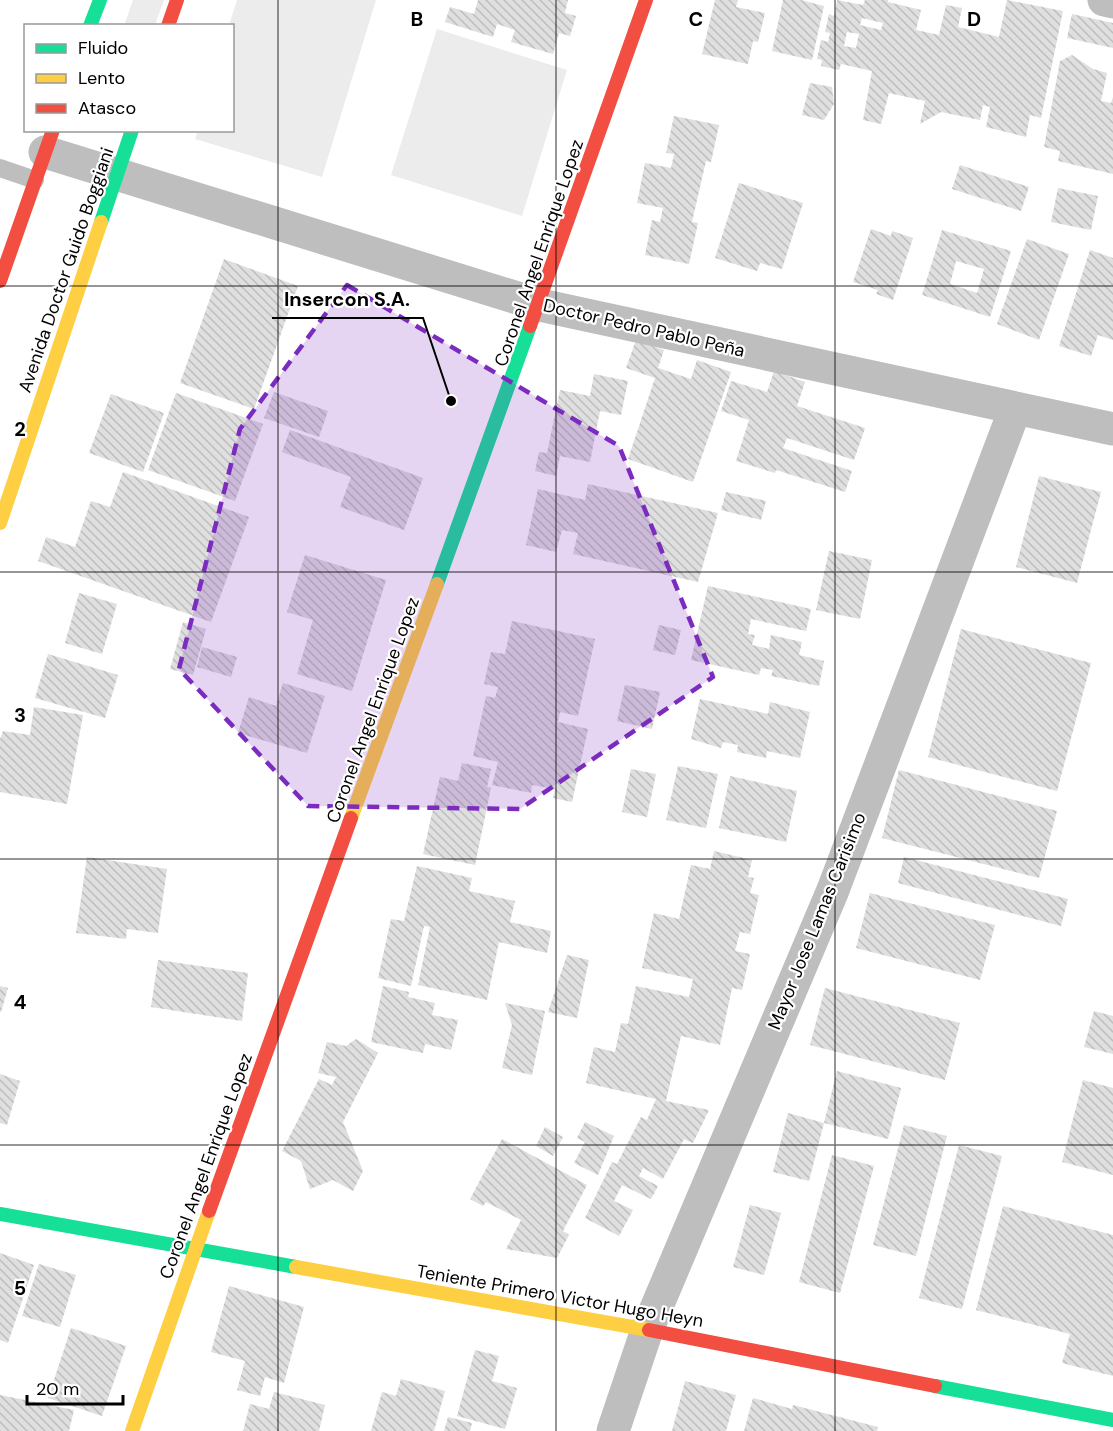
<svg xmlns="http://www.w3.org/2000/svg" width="1113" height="1431" viewBox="0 0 1113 1431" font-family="'DM Sans',sans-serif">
	<defs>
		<pattern id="building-back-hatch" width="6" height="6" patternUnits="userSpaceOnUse" patternTransform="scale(1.5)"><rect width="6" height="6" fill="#dfdfdf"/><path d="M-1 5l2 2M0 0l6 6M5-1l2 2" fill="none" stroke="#bebebe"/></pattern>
	</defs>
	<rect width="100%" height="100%" fill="#fff"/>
	<!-- green -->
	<g fill="#ececec">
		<polygon points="133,0 164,0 155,25 124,26"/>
		<polygon points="237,0 376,0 322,177 195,139 198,131 232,130 232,26 229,25"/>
		<polygon points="437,29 567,70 522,216 391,175"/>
	</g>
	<!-- building -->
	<g fill="url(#building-back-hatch)" fill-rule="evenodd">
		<polygon points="478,0 568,0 565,13 576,16 570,36 559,33 553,54 511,42 515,30 497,24 493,37 445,22 450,7 474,14"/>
		<polygon points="715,0 738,0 736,7 765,13 758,42 753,41 748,64 702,54"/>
		<polygon points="783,0 801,0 824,6 812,60 772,51"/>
		<path d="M837,0L863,5L865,0H888V2L921,10L916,30L939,35L946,5L962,8L958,27L999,37L1007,0L1063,11L1041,118L1030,115L1026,137L986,127L990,107L983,105L980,120L941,112L920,124L925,101L889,93L881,124L863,120L872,71L841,64L839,70L821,66L822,60L817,59L821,40L828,42L830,33L825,32L829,14L834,16ZM862,18L883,23L881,30L860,25ZM847,32L859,34L856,48L844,46Z"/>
		<polygon points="1072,14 1113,23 1113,48 1067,38"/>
		<polygon points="1072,55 1093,69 1107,73 1101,101 1111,103 1113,97 1113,174 1058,161 1060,151 1044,147 1060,61"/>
		<polygon points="810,83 832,87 834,104 824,120 802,115"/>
		<polygon points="674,116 719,125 711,162 706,161 692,222 698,223 689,264 645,255 652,220 660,222 663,208 637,203 645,163 671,168 674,154 666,153"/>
		<polygon points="960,165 1029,187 1021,211 952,189"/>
		<polygon points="739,183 803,203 782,269 760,263 757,271 715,258"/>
		<polygon points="1058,188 1098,196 1091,230 1051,222"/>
		<polygon points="871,229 891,236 892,231 913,238 893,300 876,294 878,290 853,282"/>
		<path d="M942,230L1011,251L990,317L922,295ZM956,261L984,269L977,293L950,284Z"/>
		<polygon points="1027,239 1069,254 1039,340 997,324"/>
		<polygon points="1090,250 1113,258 1113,340 1098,335 1091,356 1059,346"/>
		<polygon points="224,259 298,286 254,409 180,383"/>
		<polygon points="636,340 664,350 658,368 691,379 697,360 731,372 693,482 628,459 655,378 626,368"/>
		<polygon points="774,371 805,382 797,406 865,428 854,460 787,438 783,448 852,471 845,492 776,470 775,473 736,461 749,420 721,411 731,381 767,392"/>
		<polygon points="594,374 628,381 621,415 600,411 590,462 560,456 556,476 535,471 539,452 547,453 560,390 590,396"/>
		<polygon points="274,392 328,411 319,437 264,418"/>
		<polygon points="176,393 263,424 235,501 148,470"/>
		<polygon points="111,394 164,413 143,472 89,453"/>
		<polygon points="290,430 423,478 404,530 340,507 351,477 282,452"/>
		<polygon points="123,472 249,517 211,622 38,561 46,537 75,547 91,501 110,507"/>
		<polygon points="1039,476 1101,492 1077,583 1016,567"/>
		<polygon points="588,484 718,513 698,582 573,554 578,533 562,530 556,552 526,545 538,489 585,500"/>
		<polygon points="726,492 766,501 761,520 721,510"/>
		<polygon points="829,551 872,560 860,619 816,610"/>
		<polygon points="305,555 386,580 352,691 297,674 313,620 287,612"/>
		<polygon points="708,586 811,609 806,631 751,619 748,634 755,635 752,645 769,649 771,635 802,642 799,655 824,661 819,686 771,676 773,670 761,668 759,675 691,660"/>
		<polygon points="79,593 117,604 102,654 65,643"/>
		<polygon points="512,621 595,639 578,716 560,712 558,722 588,729 572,802 553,798 555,789 532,785 531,793 492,785 498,762 473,756 486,696 495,698 498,687 484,684 491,652 505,654"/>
		<polygon points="183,622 206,629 193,675 170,669"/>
		<polygon points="659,625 681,630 675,655 653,650"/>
		<polygon points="961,629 1091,663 1057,791 928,757"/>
		<polygon points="202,647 237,657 231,677 197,667"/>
		<polygon points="48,654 118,675 105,718 35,698"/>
		<polygon points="283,683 325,696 307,753 238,733 249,697 276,706"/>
		<polygon points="625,685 660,692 652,729 617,721"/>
		<polygon points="700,699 768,714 770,702 810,712 800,758 767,751 766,758 737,752 738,745 723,742 721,748 691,739"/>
		<polygon points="34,707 83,715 67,804 0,792 0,739 3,731 30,735"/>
		<polygon points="462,763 491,769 487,787 491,788 475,865 423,854 440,777 458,781"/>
		<polygon points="678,766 718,774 706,828 666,820"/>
		<polygon points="631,769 656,774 647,817 622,812"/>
		<polygon points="899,770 1057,811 1039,878 882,838"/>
		<polygon points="730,776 797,791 786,842 719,828"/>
		<polygon points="714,851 752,860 748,877 754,878 750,893 759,895 750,934 740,932 735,951 750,954 742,990 732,988 720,1045 681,1036 666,1101 709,1110 693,1143 684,1139 663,1179 643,1168 639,1176 658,1186 651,1199 622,1185 614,1201 633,1210 619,1236 585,1218 612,1162 617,1164 641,1117 647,1120 656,1099 586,1083 594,1047 615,1052 621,1023 628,1024 636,986 689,997 693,979 642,968 654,913 679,919 691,865 710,869"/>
		<polygon points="87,857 167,869 158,933 127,929 126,939 76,933"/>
		<polygon points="904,857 1068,899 1061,926 898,883"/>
		<polygon points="417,866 472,878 469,891 515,901 510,922 551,931 547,953 499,942 487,1000 418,985 430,927 424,926 411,986 378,978 391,919 404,921"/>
		<polygon points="870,893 995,925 980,980 856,948"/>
		<polygon points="567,955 589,960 577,1018 548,1012"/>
		<polygon points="158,960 248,973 242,1021 151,1007"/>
		<polygon points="0,986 8,988 1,1012 0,1012"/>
		<polygon points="383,986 409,992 408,997 435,1003 432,1015 458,1020 451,1050 425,1044 423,1053 371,1042"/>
		<polygon points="825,988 960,1023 945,1080 810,1045"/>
		<polygon points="505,1003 545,1011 532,1075 502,1068 512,1025"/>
		<polygon points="1094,1011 1113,1016 1113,1054 1084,1047"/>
		<polygon points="356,1039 378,1053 343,1122 363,1171 353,1191 333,1180 310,1189 301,1161 282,1151 319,1079 332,1085 336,1077 318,1073 327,1042 346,1046"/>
		<polygon points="837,1071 901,1088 888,1139 824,1123"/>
		<polygon points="0,1074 20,1081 7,1125 0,1123"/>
		<polygon points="1083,1080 1113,1088 1113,1175 1062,1162"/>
		<polygon points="788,1113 824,1123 809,1181 773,1172"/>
		<polygon points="585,1122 614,1136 598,1175 574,1163 585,1142 577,1138"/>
		<polygon points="904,1125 947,1136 916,1256 873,1245"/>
		<polygon points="545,1127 563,1137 553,1156 536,1146"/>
		<polygon points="502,1139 587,1185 563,1231 569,1235 557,1258 506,1249 521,1220 486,1202 483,1206 470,1199"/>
		<polygon points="959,1145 1002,1156 962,1309 919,1298"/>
		<polygon points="832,1155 874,1166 840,1293 799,1282"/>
		<polygon points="750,1205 781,1213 764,1275 733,1267"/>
		<polygon points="1003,1206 1113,1235 1113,1376 1062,1363 1070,1334 976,1310"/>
		<polygon points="0,1253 34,1265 8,1343 0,1340"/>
		<polygon points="39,1264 76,1275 60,1327 22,1316"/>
		<polygon points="229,1286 304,1307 284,1383 265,1377 260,1396 237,1390 245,1361 211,1352"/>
		<polygon points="71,1328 126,1346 102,1416 48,1398"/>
		<polygon points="475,1350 499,1356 492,1381 517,1388 505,1429 457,1416"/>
		<polygon points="401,1379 445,1391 434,1431 371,1431 382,1392 396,1396"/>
		<polygon points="685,1381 736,1395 726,1431 672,1431"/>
		<polygon points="274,1392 325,1405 319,1431 243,1431 250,1404 269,1409"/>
		<polygon points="0,1395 74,1410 69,1431 0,1431"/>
		<polygon points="753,1398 792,1409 793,1405 878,1427 877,1431 744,1431"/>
		<polygon points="448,1417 472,1423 470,1431 444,1431"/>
	</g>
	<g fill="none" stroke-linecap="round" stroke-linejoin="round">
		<!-- lane -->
		<polyline stroke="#bebebe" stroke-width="18" points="0,168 35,180"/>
		<!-- street -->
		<g stroke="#bebebe" stroke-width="33">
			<polyline points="1104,0 1113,2"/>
			<polyline points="45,152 540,305 1113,429"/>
			<polyline points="613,1431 647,1330 833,890 1015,409"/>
		</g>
		<!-- fast -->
		<g stroke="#16e098" stroke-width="14">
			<polyline points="90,26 100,0"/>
			<polyline points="101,222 132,130"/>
			<polyline points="437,584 530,326"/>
			<polyline points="0,1214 296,1267"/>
			<polyline points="935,1386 1113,1420"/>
		</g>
		<!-- slow -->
		<g stroke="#ffcf43" stroke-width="14">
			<polyline points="0,523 101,222"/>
			<polyline points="351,818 437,584"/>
			<polyline points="296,1267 649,1330"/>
			<polyline points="132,1431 209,1211"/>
		</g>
		<!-- jam -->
		<g stroke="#f24e42" stroke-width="14">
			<polyline points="168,26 177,0"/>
			<polyline points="0,281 53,130"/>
			<polyline points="530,326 646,0"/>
			<polyline points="209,1211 351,818"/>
			<polyline points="649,1330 935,1386"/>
		</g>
	</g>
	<!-- marked area -->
	<path fill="#7b2cbf" fill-opacity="0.2" stroke="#7b2cbf" stroke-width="4.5" stroke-dasharray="12 8" stroke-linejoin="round" d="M347,285L619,446L713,677L520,809L308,806L179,669L240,429Z"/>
	<!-- grid -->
	<path fill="none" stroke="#000" stroke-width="1.5" stroke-opacity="0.55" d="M278,0V1431M556,0V1431M835,0V1431M0,286H1113M0,572H1113M0,859H1113M0,1145H1113"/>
	<g text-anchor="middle" stroke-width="4.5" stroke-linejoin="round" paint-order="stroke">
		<!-- street labels -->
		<g font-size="18" fill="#000" stroke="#fff">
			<text transform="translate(539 253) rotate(-71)" y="6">Coronel Angel Enrique Lopez</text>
			<text transform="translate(66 270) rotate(-71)" y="6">Avenida Doctor Guido Boggiani</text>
			<text transform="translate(644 328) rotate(13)" y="6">Doctor Pedro Pablo Peña</text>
			<text transform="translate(373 710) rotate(-70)" y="6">Coronel Angel Enrique Lopez</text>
			<text transform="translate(817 921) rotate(-68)" y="6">Mayor Jose Lamas Carisimo</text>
			<text transform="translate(206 1166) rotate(-70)" y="6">Coronel Angel Enrique Lopez</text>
			<text transform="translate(560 1296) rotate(10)" y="6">Teniente Primero Victor Hugo Heyn</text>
		</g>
	</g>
	<g font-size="20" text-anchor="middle" font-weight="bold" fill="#000" stroke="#fff" stroke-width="4.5" stroke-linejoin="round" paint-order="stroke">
		<text x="417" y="26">B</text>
		<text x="696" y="26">C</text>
		<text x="974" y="26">D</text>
		<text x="20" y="436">2</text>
		<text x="20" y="722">3</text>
		<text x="20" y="1009">4</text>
		<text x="20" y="1295">5</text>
	</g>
	<!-- callouts -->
	<path fill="none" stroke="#000" stroke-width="2" d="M451 401L423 318H272"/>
	<circle fill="#000" stroke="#fff" stroke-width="2" cx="451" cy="401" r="6"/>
	<g font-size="20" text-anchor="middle" font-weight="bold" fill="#000" stroke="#fff" stroke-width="4.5" stroke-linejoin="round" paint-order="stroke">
		<text x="347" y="306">Insercon S.A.</text>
	</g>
	<!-- legend -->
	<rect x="24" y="24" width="210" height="108" fill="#ffffff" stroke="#999999" stroke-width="1.5"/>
	<rect x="36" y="44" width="30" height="9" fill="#16e098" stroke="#999999" stroke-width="1.5"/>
	<text x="78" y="54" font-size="18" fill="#000000">Fluido</text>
	<rect x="36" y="74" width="30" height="9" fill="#ffcf43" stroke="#999999" stroke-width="1.5"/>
	<text x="78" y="84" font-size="18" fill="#000000">Lento</text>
	<rect x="36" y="104" width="30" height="9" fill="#f24e42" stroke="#999999" stroke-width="1.5"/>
	<text x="78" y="114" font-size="18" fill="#000000">Atasco</text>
	<!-- scale -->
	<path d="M27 1395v9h96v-9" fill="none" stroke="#000000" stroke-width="3"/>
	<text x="36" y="1395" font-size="18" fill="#000000" stroke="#ffffff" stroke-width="4.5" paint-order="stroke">20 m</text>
</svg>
